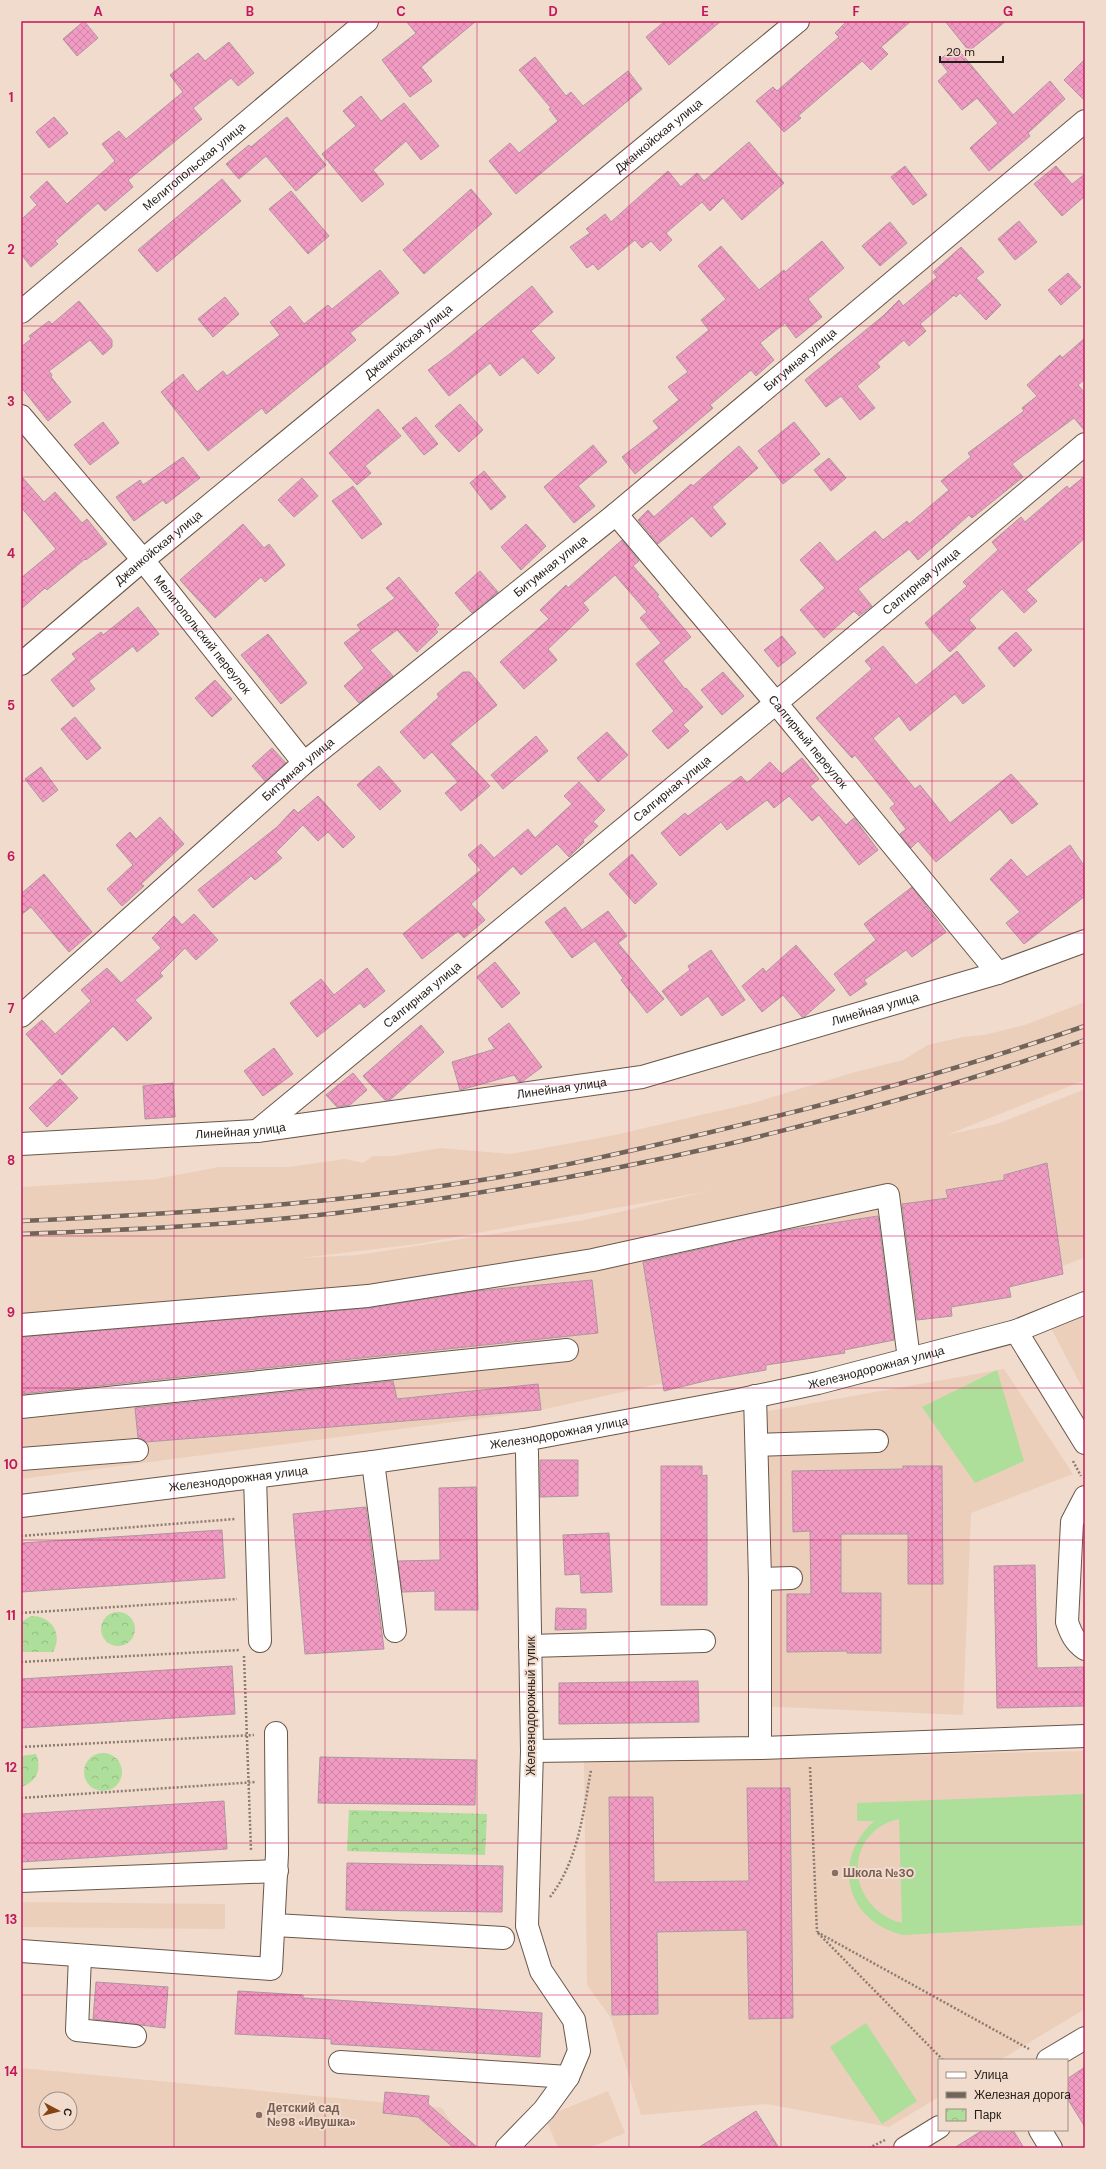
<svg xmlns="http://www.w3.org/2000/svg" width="1106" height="2169" viewBox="0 0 1106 2169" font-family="'DM Sans',sans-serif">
	<defs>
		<pattern id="park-crowns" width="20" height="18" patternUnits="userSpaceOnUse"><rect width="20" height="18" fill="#adde9a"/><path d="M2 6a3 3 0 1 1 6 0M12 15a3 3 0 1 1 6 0" fill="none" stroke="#95be84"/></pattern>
		<pattern id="building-cross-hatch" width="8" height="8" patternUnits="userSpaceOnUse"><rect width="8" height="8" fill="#f19bc3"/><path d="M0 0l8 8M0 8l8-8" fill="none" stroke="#ce85a7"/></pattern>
	</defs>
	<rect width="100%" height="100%" fill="#f1dbcc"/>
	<!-- built -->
	<g fill="#ebcfbb" fill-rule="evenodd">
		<path d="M1085,1002V1080L947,1135L997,1124L1085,1089V1257L1017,1285L668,1382L536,1411L21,1479V1187L156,1179L219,1167H289L345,1159L363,1163L373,1156H393L440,1148L511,1154L610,1136L753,1103L855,1072L903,1060L928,1045L962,1037L984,1035L1025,1025ZM709,1191L585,1220L358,1255L301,1258L417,1244Z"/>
		<polygon points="1085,1314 1085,1393 1051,1328"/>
		<polygon points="1004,1369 1073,1474 971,1513 963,1715 756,1706 747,1415"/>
		<polygon points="1085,1751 1085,2009 1000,2060 939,2060 939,2097 889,2127 767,2104 641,2115 611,2018 587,1985 584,1762"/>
		<polygon points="21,1902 225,1904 225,1929 21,1927"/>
		<path d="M21,2068L442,2108L465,2144L461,2148H21ZM46,2099H70V2123H46Z"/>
		<polygon points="608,2091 625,2133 589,2148 558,2148 545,2117"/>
	</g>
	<!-- park -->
	<g fill="url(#park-crowns)">
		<circle cx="118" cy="1629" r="17"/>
		<path d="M31,1616C52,1616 63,1634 53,1652H21V1622Z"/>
		<circle cx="103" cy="1772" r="19"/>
		<path d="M36,1754C42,1769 37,1782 21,1787V1756Z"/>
		<polygon points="349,1810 487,1814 485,1855 347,1851"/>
	</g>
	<!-- pitch -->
	<g fill="#adde9a" fill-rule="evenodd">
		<polygon points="997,1370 1024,1461 975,1483 922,1407"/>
		<path d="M1085,1794V1925L903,1935C845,1921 831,1860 874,1821H857V1803ZM899,1819L902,1923C845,1908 842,1832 899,1819Z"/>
		<polygon points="866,2023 917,2101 882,2124 830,2047"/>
	</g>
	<!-- building -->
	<g fill="url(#building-cross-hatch)" stroke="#ae96a0">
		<polygon points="84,21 98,38 77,56 63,39"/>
		<polygon points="406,21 476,21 421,67 432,81 410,97 382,60 416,33"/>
		<polygon points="665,21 721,21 669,65 646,37"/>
		<polygon points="847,21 911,21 881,47 888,54 871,70 862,61 798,116 801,118 784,132 756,101 773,87 777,91 839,37 835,33"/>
		<polygon points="945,21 1006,21 969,51"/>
		<polygon points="229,42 254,73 238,86 231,78 193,108 202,119 128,180 133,187 105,211 98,203 55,241 58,244 31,267 21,254 21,220 37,205 30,197 47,181 67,204 115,161 102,144 119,131 126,139 183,92 170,75 198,53 205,61"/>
		<polygon points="956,47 1013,115 1050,81 1065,99 1028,133 1030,136 989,171 970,148 998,123 977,98 962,110 938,81 948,72 939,60"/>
		<polygon points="535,57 566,96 571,92 583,106 628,71 642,89 516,194 489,161 510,143 519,153 558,121 549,109 551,108 519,70"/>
		<polygon points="1085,59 1085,101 1064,80"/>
		<polygon points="361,96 381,121 404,103 439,146 421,160 406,141 373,170 384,184 362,202 322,154 356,126 343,111"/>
		<polygon points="54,117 68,133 49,148 36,132"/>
		<polygon points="287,117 326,165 296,191 266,156 239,179 226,164 249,145 251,147"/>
		<polygon points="749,142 784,183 742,220 723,198 710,211 702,202 666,233 672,240 660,251 651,241 642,248 635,240 598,270 593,264 587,268 570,247 590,233 586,229 605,214 611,222 668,171 681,187 697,173 704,181"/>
		<polygon points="905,166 927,195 913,205 891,177"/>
		<polygon points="1056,166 1072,184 1085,174 1085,196 1062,216 1034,184"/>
		<polygon points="222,179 241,201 157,272 138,250"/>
		<polygon points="471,189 492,214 424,274 403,250"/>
		<polygon points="291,191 329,236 308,254 269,209"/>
		<polygon points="1019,221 1037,242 1015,260 998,239"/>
		<polygon points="890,222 907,243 880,266 862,246"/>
		<polygon points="822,241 844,268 808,299 822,317 796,338 785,323 760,343 774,360 756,376 751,370 710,405 713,408 635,474 622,457 659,428 653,421 679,400 668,387 688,372 676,357 709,330 701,320 726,299 698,266 721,246 759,290 784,270 785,272"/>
		<polygon points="961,247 984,272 976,278 1001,305 986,320 960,293 956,297 954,295 920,324 926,331 909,346 904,340 877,363 880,367 857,386 875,408 860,420 841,396 826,407 805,380 883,316 899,300 903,306 937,277 933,272"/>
		<polygon points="380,270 399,293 350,333 356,340 266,414 262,408 208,451 161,392 183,374 197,392 223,371 227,376 280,335 270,322 290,306 304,324 328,305 332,309"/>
		<polygon points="1068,273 1081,287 1061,305 1048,290"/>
		<polygon points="532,286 553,312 531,331 555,358 538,374 523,357 500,376 490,363 449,396 428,370 451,353"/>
		<polygon points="225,297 239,314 213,337 198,319"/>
		<polygon points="79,301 112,340 112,347 103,355 90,340 49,371 52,375 51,377 71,402 48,421 21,387 21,347 31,339 29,336 49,321 52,324"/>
		<polygon points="1085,338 1085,379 1078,385 1085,393 1085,431 1074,418 1012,464 1023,477 972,518 969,515 918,560 909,549 858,589 872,606 859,616 854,611 824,638 800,610 825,588 800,560 820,542 837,562 875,531 883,540 907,521 909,524 949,490 941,481 971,457 968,453 1024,411 1022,408 1037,396 1027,385 1060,355 1062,358"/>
		<polygon points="460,404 483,430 459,452 435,426"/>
		<polygon points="378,409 401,436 365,466 371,473 357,485 329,453"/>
		<polygon points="416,417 438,444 424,455 402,428"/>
		<polygon points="103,422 119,443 90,465 74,445"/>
		<polygon points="794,422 820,454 783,484 758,451"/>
		<polygon points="593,445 607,462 578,486 595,506 574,523 544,487"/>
		<polygon points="739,446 758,468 712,507 726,524 711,537 692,516 658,544 638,520 648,510 654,517 691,484 693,486"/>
		<polygon points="183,457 200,478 166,504 163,500 134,521 116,497 140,480 143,485"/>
		<polygon points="829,458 846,478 831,491 814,470"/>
		<polygon points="484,471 506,497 491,510 470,483"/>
		<polygon points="21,476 44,502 55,492 82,523 87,519 107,544 86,560 85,559 47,590 45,588 21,609 21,578 56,549 21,507"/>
		<polygon points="1085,476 1085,538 1026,590 1037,601 1024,613 1002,589 969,620 976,628 950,652 925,623 967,586 963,582 998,550 992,542 1021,517 1025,522 1067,486 1069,489"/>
		<polygon points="302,478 318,496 294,517 278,500"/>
		<polygon points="353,486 382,524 362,539 332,501"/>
		<polygon points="243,524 264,548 269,544 285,565 265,582 261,577 215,618 180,580"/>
		<polygon points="526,524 546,546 521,570 501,547"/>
		<polygon points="622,540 639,561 633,566 659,595 657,596 691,637 663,661 685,689 686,688 703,707 683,725 689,731 668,749 652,731 674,711 636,664 661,643 640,618 647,612 615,575 583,603 589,610 548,649 557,660 524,689 500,662 549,619 540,610 566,585 568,588"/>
		<polygon points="480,571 498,592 472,613 455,593"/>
		<polygon points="399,577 439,625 435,629 438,632 417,652 397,630 370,650 393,676 359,703 344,686 364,668 344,643 361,630 357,625 395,598 386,588"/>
		<polygon points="138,607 159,634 137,652 133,646 89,681 95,689 73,707 51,680 76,659 72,654 101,632 103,635"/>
		<polygon points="1016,632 1032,650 1014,667 998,648"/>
		<polygon points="268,634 307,683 281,704 241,655"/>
		<polygon points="782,636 796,653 778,667 764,650"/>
		<polygon points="883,646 916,685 957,651 985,686 963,704 955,694 910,731 899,716 873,738 915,789 920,785 950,823 1011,774 1038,804 1012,824 1000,809 936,862 918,841 911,848 900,834 906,829 890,808 895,804 855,755 852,758 816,718 872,669 865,661"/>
		<polygon points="463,672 470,672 497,705 450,744 490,786 461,811 445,793 458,782 432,752 424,759 400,732 439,697 437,694"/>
		<polygon points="723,672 744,696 722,715 701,690"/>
		<polygon points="215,680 232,699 212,717 195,698"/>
		<polygon points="75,717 101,748 87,760 61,729"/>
		<polygon points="607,732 628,755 598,782 577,758"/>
		<polygon points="536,736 548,751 503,789 491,775"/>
		<polygon points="272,748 286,763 265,781 252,766"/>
		<polygon points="802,758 819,779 810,786 846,825 854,818 878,850 859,865 819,815 812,821 789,796 774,808 767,800 727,830 721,822 680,856 661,833 685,813 688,816 741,776 747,783 770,762 782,774"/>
		<polygon points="379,766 401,791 380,810 357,785"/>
		<polygon points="41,767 58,790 43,802 25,779"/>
		<polygon points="579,782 605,810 593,822 598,826 583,840 584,842 569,857 557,844 521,875 513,866 471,904 485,920 464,938 458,931 422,959 403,934 481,870 468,855 481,844 494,858 528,829 535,838 572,804 564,796"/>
		<polygon points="318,796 355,837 343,848 328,832 318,841 303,825 276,852 282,858 255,880 251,876 213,908 198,890 277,827 294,809 298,813"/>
		<polygon points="160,817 184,844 141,884 144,886 122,906 107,889 133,865 116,845 130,832 136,839"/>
		<polygon points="1070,845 1085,867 1085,896 1024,944 1006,923 1020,912 990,879 1011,859 1027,877"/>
		<polygon points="632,854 657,884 635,904 609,874"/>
		<polygon points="44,874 92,932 69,952 31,907 21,915 21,894"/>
		<polygon points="912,887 946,932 912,957 906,950 864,980 867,984 850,996 834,974 876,940 864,924"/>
		<polygon points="565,907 582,930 608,911 627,936 618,943 664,999 647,1013 621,980 623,978 595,941 572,958 545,922"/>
		<polygon points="194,914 218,940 196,960 185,948 160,973 163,976 135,1000 152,1018 127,1041 113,1026 62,1075 26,1034 42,1020 55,1034 91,1001 81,990 107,968 121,983 161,948 152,938 174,916 182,925"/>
		<polygon points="796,945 835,990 804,1017 802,1017 783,995 762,1012 742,986 763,968 766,972"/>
		<polygon points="711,950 745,1000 722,1016 708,996 681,1016 662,991 690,970 688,966"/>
		<polygon points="495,962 520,993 502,1008 477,977"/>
		<polygon points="367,968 385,991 364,1008 360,1003 317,1037 290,1003 321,979 334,995"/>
		<polygon points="509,1023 542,1067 523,1081 519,1082 514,1075 460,1090 452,1062 495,1049 488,1039"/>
		<polygon points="421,1025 444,1052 390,1100 385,1100 363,1076"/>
		<polygon points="274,1048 293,1074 263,1096 244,1071"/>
		<polygon points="353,1073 367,1090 350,1105 337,1107 326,1095"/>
		<polygon points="60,1079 78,1098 47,1127 29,1108"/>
		<polygon points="173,1083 175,1117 145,1119 143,1086"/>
		<polygon points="1047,1163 1063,1274 1009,1287 1011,1297 951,1307 952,1316 917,1320 902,1204 948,1198 946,1190 1004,1180 1004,1175"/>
		<polygon points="878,1216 894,1340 844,1350 845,1353 766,1365 766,1370 709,1380 664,1391 643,1262 781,1231"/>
		<polygon points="592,1280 598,1333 21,1394 21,1337 369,1308 477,1291"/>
		<polygon points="393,1381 397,1399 538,1384 541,1410 146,1442 138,1438 135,1408"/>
		<polygon points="540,1460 578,1460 578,1496 540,1497"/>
		<polygon points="661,1466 702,1466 702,1476 707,1475 707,1605 661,1605"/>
		<polygon points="903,1466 942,1466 943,1584 908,1584 908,1534 841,1534 841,1593 881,1593 881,1653 847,1653 847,1651 787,1652 787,1594 811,1594 810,1531 793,1532 792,1471 903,1469"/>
		<polygon points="476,1487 478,1610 435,1610 435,1591 402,1592 398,1561 440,1560 439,1488"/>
		<polygon points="366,1507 384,1649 305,1654 293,1514"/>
		<polygon points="222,1530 225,1578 21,1592 21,1543"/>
		<polygon points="609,1533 612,1592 581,1593 580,1574 565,1575 563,1535"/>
		<polygon points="1035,1565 1037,1668 1085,1667 1085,1706 997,1708 994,1566"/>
		<polygon points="556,1608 586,1609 586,1629 555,1630"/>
		<polygon points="232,1666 235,1714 21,1728 21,1679"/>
		<polygon points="698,1681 699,1722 559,1724 559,1683"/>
		<polygon points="320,1757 476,1760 475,1805 318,1803"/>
		<polygon points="747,1788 790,1788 793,2018 749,2019 747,1930 657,1932 658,2014 612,2015 609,1797 653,1797 654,1882 749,1881"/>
		<polygon points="224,1801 227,1849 21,1862 21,1814"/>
		<polygon points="347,1863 503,1866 502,1912 346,1910"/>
		<polygon points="96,1982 168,1987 165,2028 93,2019"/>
		<polygon points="238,1991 303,1995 303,1998 542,2013 540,2057 331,2044 331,2039 235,2034"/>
		<polygon points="1085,2067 1085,2127 1067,2098 1067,2079"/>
		<polygon points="385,2092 429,2096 428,2104 478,2148 454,2148 418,2117 383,2113"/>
		<polygon points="756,2111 779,2148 698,2148"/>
		<polygon points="983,2130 1013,2130 1024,2148 954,2148"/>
	</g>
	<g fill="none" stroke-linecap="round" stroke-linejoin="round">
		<defs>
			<g id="minor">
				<path id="s1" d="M21,312L367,21"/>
				<path id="s2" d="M21,416L143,560L304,763"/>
				<path id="s3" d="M616,514L776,703L998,973"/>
				<path id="s4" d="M21,664L143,560L798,21"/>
				<path id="s5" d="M21,1016L304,763L616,514L1085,121"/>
				<path id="s6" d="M257,1131L776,703L1085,444"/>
				<path id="s7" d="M21,1144L257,1131L642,1077L998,973L1085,941"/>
				<polyline points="21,1325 368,1296 593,1260 888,1195 909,1359"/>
				<polyline points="1016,1331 1085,1443"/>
				<polyline points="755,1396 760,1579"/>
				<polyline points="21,1407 567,1350"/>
				<polyline points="757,1445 877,1441"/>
				<polyline points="21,1459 137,1450"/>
				<polyline points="373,1462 395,1631"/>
				<polyline points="255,1477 260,1641"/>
				<path d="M1085,1497L1072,1522L1067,1622C1071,1634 1075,1642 1085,1649"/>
				<path id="s8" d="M21,1506L373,1462L524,1440L738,1400L818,1383L1016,1331L1085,1303"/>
				<polyline points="530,1646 704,1641"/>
				<polyline points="760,1748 760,1579 791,1578"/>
				<polyline points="532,1751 760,1748 1085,1736"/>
				<polyline points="21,1881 277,1871"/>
				<polyline points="275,1925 503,1938"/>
				<polyline points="21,1951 271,1969 277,1854 276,1733"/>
				<polyline points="80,1956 77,2030 135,2036"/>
				<polyline points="1048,2060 1085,2038"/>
				<polyline points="340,2062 568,2077"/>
				<polyline points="1040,2130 1051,2148"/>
				<polyline points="507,2148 544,2110 568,2077 579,2051 574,2020 541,1971 527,1926 532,1751 527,1452 524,1440"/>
				<polyline points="905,2148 939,2127"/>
			</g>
		</defs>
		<!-- minor casing -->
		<use href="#minor" stroke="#69574a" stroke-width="24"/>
		<!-- path -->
		<g stroke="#8b7c72" stroke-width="2.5" stroke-dasharray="2 2" stroke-linecap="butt">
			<polyline points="1073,1461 1081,1476"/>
			<polyline points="21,1536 235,1519"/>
			<polyline points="21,1613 237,1599"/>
			<polyline points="244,1656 251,1850"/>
			<polyline points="21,1662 240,1650"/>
			<polyline points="21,1747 254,1735"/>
			<polyline points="810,1767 817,1932"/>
			<polyline points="21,1798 256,1782"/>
			<path d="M550,1897C578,1861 583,1814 591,1770"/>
			<polyline points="943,2060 817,1932 1029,2049"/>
			<polyline points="869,2148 885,2140"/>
		</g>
		<!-- minor -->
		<use href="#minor" stroke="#fff" stroke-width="22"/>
		<defs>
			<g id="rail">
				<path d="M21,1221C177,1214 334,1204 488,1179C562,1167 635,1150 707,1133C835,1103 961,1069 1085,1026"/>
				<path d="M21,1234C126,1230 232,1225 337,1213C467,1197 596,1174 724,1145C846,1116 967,1083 1085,1040"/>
			</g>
		</defs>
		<!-- rail casing -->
		<use href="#rail" stroke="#71645b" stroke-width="4.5"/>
		<!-- rail -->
		<use href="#rail" stroke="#f1dbcc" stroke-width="3" stroke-dasharray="9" stroke-linecap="butt"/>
	</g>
	<!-- grid -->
	<path fill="none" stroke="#c2185b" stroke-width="1" stroke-opacity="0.55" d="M174,21V2148M325,21V2148M477,21V2148M629,21V2148M781,21V2148M932,21V2148M21,174H1085M21,326H1085M21,477H1085M21,629H1085M21,781H1085M21,933H1085M21,1084H1085M21,1236H1085M21,1388H1085M21,1540H1085M21,1692H1085M21,1843H1085M21,1995H1085"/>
	<!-- markers -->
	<g fill="#8d6e63" stroke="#f1dbcc" stroke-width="1.5">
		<circle cx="835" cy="1873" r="4"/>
		<circle cx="259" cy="2115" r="4"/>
	</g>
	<g text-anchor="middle" stroke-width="4" stroke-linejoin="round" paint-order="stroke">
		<!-- street labels -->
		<g font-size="12" fill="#241c17" stroke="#f1dbcc">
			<text dy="4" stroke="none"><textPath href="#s4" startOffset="828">Джанкойская улица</textPath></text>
			<text dy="4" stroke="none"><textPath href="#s1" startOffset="226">Мелитопольская улица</textPath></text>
			<text dy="4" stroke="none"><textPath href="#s4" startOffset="504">Джанкойская улица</textPath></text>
			<text dy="4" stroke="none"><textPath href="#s5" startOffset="1019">Битумная улица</textPath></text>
			<text dy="4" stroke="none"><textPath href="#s4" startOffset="180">Джанкойская улица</textPath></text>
			<text dy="4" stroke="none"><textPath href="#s5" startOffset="695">Битумная улица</textPath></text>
			<text dy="4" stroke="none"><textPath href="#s6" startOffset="862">Салгирная улица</textPath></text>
			<text dy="4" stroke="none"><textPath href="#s2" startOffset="284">Мелитопольский переулок</textPath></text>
			<text dy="4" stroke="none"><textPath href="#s3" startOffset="298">Салгирный переулок</textPath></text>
			<text dy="4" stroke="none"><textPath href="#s5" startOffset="371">Битумная улица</textPath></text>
			<text dy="4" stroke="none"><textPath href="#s6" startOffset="538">Салгирная улица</textPath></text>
			<text dy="4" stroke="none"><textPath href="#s6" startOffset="214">Салгирная улица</textPath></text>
			<text dy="4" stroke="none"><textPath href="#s7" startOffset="868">Линейная улица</textPath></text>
			<text dy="4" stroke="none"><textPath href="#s7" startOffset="544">Линейная улица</textPath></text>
			<text dy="4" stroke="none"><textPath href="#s7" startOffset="220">Линейная улица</textPath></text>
			<text dy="4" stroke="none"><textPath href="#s8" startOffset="867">Железнодорожная улица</textPath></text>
			<text dy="4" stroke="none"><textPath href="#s8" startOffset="543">Железнодорожная улица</textPath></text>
			<text dy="4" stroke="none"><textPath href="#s8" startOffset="219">Железнодорожная улица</textPath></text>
			<text transform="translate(531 1706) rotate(-90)" y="4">Железнодорожный тупик</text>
		</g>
		<!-- education labels -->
		<g font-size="12" font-weight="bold" fill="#785e54" stroke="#f1dbcc" text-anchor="start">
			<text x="843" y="1877">Школа №30</text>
			<text x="267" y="2112">Детский сад<tspan x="267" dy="14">№98 «Ивушка»</tspan></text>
		</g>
	</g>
	<!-- border -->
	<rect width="1106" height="2169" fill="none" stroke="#f1dbcc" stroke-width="44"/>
	<!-- legend -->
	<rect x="938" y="2059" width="130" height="72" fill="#f1dbcc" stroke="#9f8f84"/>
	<rect x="946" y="2072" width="20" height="6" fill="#ffffff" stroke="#9f8f84"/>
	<text x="974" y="2079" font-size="12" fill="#241c17">Улица</text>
	<rect x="946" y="2092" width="20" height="6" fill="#71645b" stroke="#9f8f84"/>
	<text x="974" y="2099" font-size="12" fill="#241c17">Железная дорога</text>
	<rect x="946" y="2109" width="20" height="12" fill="url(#park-crowns)" stroke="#9f8f84"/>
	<text x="974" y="2119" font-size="12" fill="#241c17">Парк</text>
	<!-- north arrow -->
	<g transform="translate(58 2111) rotate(97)"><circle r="19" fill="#f1dbcc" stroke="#9f8f84"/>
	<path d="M0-3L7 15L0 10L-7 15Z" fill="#864313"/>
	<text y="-6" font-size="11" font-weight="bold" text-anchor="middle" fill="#241c17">С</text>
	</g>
	<!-- scale -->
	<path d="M940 56v6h63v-6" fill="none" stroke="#241c17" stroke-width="2"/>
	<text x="946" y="56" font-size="12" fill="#241c17" stroke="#f1dbcc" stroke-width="3" paint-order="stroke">20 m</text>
	<rect x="22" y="22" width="1062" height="2125" fill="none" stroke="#c2185b" stroke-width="1.5"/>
	<g font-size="13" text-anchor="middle" font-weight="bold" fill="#c2185b">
		<text x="98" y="16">A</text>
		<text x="250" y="16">B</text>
		<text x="401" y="16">C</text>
		<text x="553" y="16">D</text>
		<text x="705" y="16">E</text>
		<text x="856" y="16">F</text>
		<text x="1008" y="16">G</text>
		<text x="11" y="102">1</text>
		<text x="11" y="254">2</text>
		<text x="11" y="406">3</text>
		<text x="11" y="558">4</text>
		<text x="11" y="710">5</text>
		<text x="11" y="861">6</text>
		<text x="11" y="1013">7</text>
		<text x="11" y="1165">8</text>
		<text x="11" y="1317">9</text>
		<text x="11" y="1469">10</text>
		<text x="11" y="1620">11</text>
		<text x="11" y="1772">12</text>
		<text x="11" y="1924">13</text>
		<text x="11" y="2076">14</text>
	</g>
</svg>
